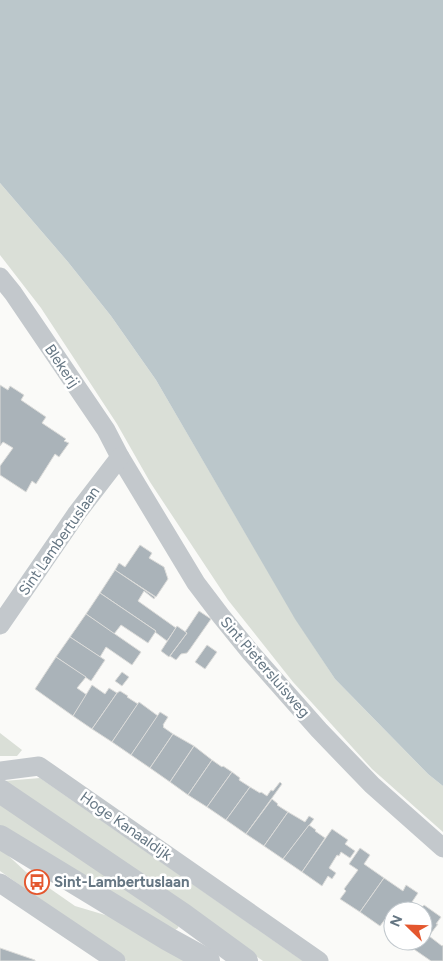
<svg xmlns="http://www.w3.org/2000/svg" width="443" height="961" viewBox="0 0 443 961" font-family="Figtree,sans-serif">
	<rect width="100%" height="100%" fill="#fafaf8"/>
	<!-- green -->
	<g fill="#dadfd7">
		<polygon points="0,183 68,262 111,316 156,380 295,618 335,679 428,774 443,786 443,832 372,769 293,682 228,600 150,482 117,424 41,308 0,255"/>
		<polygon points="0,733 22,750 17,756 0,756"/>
		<polygon points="40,778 303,961 263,961 4,781"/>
		<polygon points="0,799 179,924 178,928 175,930 0,826"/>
		<polygon points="0,848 26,872 75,906 122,920 192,961 127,961 0,871"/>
	</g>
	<!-- water -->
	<polygon fill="#bbc7cb" points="0,0 443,0 443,786 428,774 335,679 295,619 156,380 111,316 68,262 0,183"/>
	<!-- building -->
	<g fill="#aab3b9" stroke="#dcdcda">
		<polygon points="0,385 8,390 10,386 24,395 21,400 46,417 42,423 66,439 64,441 69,443 59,457 55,454 36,484 32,481 26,492 0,475 0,466 13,448 3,442 0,446"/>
		<polygon points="140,545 152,553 149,558 164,567 168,579 156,597 115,570 119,563 125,567"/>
		<polygon points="115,570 155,597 154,599 144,591 138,601 176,628 167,641 155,632 156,631 100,593"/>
		<polygon points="100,593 156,631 148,643 121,625 114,634 86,614"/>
		<polygon points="199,611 211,619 190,649 187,653 181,654 176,660 170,656 187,633 185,632"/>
		<polygon points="86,614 141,652 132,665 106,647 100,657 70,637"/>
		<polygon points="177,626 187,633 169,657 161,651"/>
		<polygon points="70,637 105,660 91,681 56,657"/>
		<polygon points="207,645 217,652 205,669 195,662"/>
		<polygon points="56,657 86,677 77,688 87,695 73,716 35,689"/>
		<polygon points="122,672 129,677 122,686 115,681"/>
		<polygon points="92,685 105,694 109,688 117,693 92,729 73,716"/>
		<polygon points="120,691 128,696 127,697 138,704 112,742 92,729 117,693"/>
		<polygon points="139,702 158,716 131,755 112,742"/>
		<polygon points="160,712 168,717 163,725 164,726 163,727 173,734 150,768 131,755"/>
		<polygon points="173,734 194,746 170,782 150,768"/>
		<polygon points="194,746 212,760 188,795 170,782"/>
		<polygon points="212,760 222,767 223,766 232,772 207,807 188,795"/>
		<polygon points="232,772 240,778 239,780 250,787 226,820 207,807"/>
		<polygon points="280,782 282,784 246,834 226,820 250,787 260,793 261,792 267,796 271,790 273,791"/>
		<polygon points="272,799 278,804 277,805 288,812 264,846 246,834"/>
		<polygon points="288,812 305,822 309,816 314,819 283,859 264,846"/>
		<polygon points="309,825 316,830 315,831 325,838 302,872 283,859"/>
		<polygon points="332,829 348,840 345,844 355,851 350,858 341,852 339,856 337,855 329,868 336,873 332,879 328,876 322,886 302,872"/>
		<polygon points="360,848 370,855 364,864 384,878 360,912 340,899 346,891 344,889 358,870 349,864"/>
		<polygon points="384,878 403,891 406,885 418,893 406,911 403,911 397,906 388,920 386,918 380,926 360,912"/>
		<polygon points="424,905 441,917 436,924 438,924 429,936 442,946 443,945 443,961 431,961 402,941 423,941 423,911 419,911"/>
		<polygon points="0,948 35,960 35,961 0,961"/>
	</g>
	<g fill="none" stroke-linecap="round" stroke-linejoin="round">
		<!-- minor -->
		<g stroke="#c3c8cc" stroke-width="19">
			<polyline points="0,277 13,293 106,430 120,457 196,583 221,616 251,653 319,730 372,785 443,848"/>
			<polyline points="0,625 77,513 120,457"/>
			<polyline points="0,771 39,766 319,961"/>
			<polyline points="0,883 116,961"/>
		</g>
		<!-- tertiary -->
		<g stroke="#c3c8cc" stroke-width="24">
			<polyline points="0,791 183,915 246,961"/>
			<polyline points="0,837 168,939 208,961"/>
		</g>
	</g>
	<!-- icons -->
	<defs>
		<symbol id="bus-ring" viewBox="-11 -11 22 22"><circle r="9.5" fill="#fff" stroke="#e4572e" stroke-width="1.5"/><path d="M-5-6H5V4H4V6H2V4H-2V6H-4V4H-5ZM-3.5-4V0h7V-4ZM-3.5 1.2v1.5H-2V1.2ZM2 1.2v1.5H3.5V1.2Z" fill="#e4572e"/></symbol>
	</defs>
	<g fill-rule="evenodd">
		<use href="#bus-ring" x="23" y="868" width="28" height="28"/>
	</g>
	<g text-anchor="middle" stroke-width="5" stroke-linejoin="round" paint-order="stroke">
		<!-- street labels -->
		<g font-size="15" fill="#657683" stroke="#fff">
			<text transform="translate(62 366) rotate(56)" y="5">Blekerij</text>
			<text transform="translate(59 541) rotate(-55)" y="5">Sint Lambertuslaan</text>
			<text transform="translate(265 667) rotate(49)" y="5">Sint Pietersluisweg</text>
			<text transform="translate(126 826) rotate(35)" y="5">Hoge Kanaaldijk</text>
		</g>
		<!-- poi labels -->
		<g font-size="15" font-weight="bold" fill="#657683" stroke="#fff" text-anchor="start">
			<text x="54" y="887">Sint-Lambertuslaan</text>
		</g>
	</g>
	<!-- north arrow -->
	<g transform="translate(408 926) rotate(293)"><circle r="24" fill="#ffffff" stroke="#c1c8cd"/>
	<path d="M0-4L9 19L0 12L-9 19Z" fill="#e4572e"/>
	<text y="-8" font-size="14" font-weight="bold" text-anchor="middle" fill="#657683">N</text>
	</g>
</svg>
